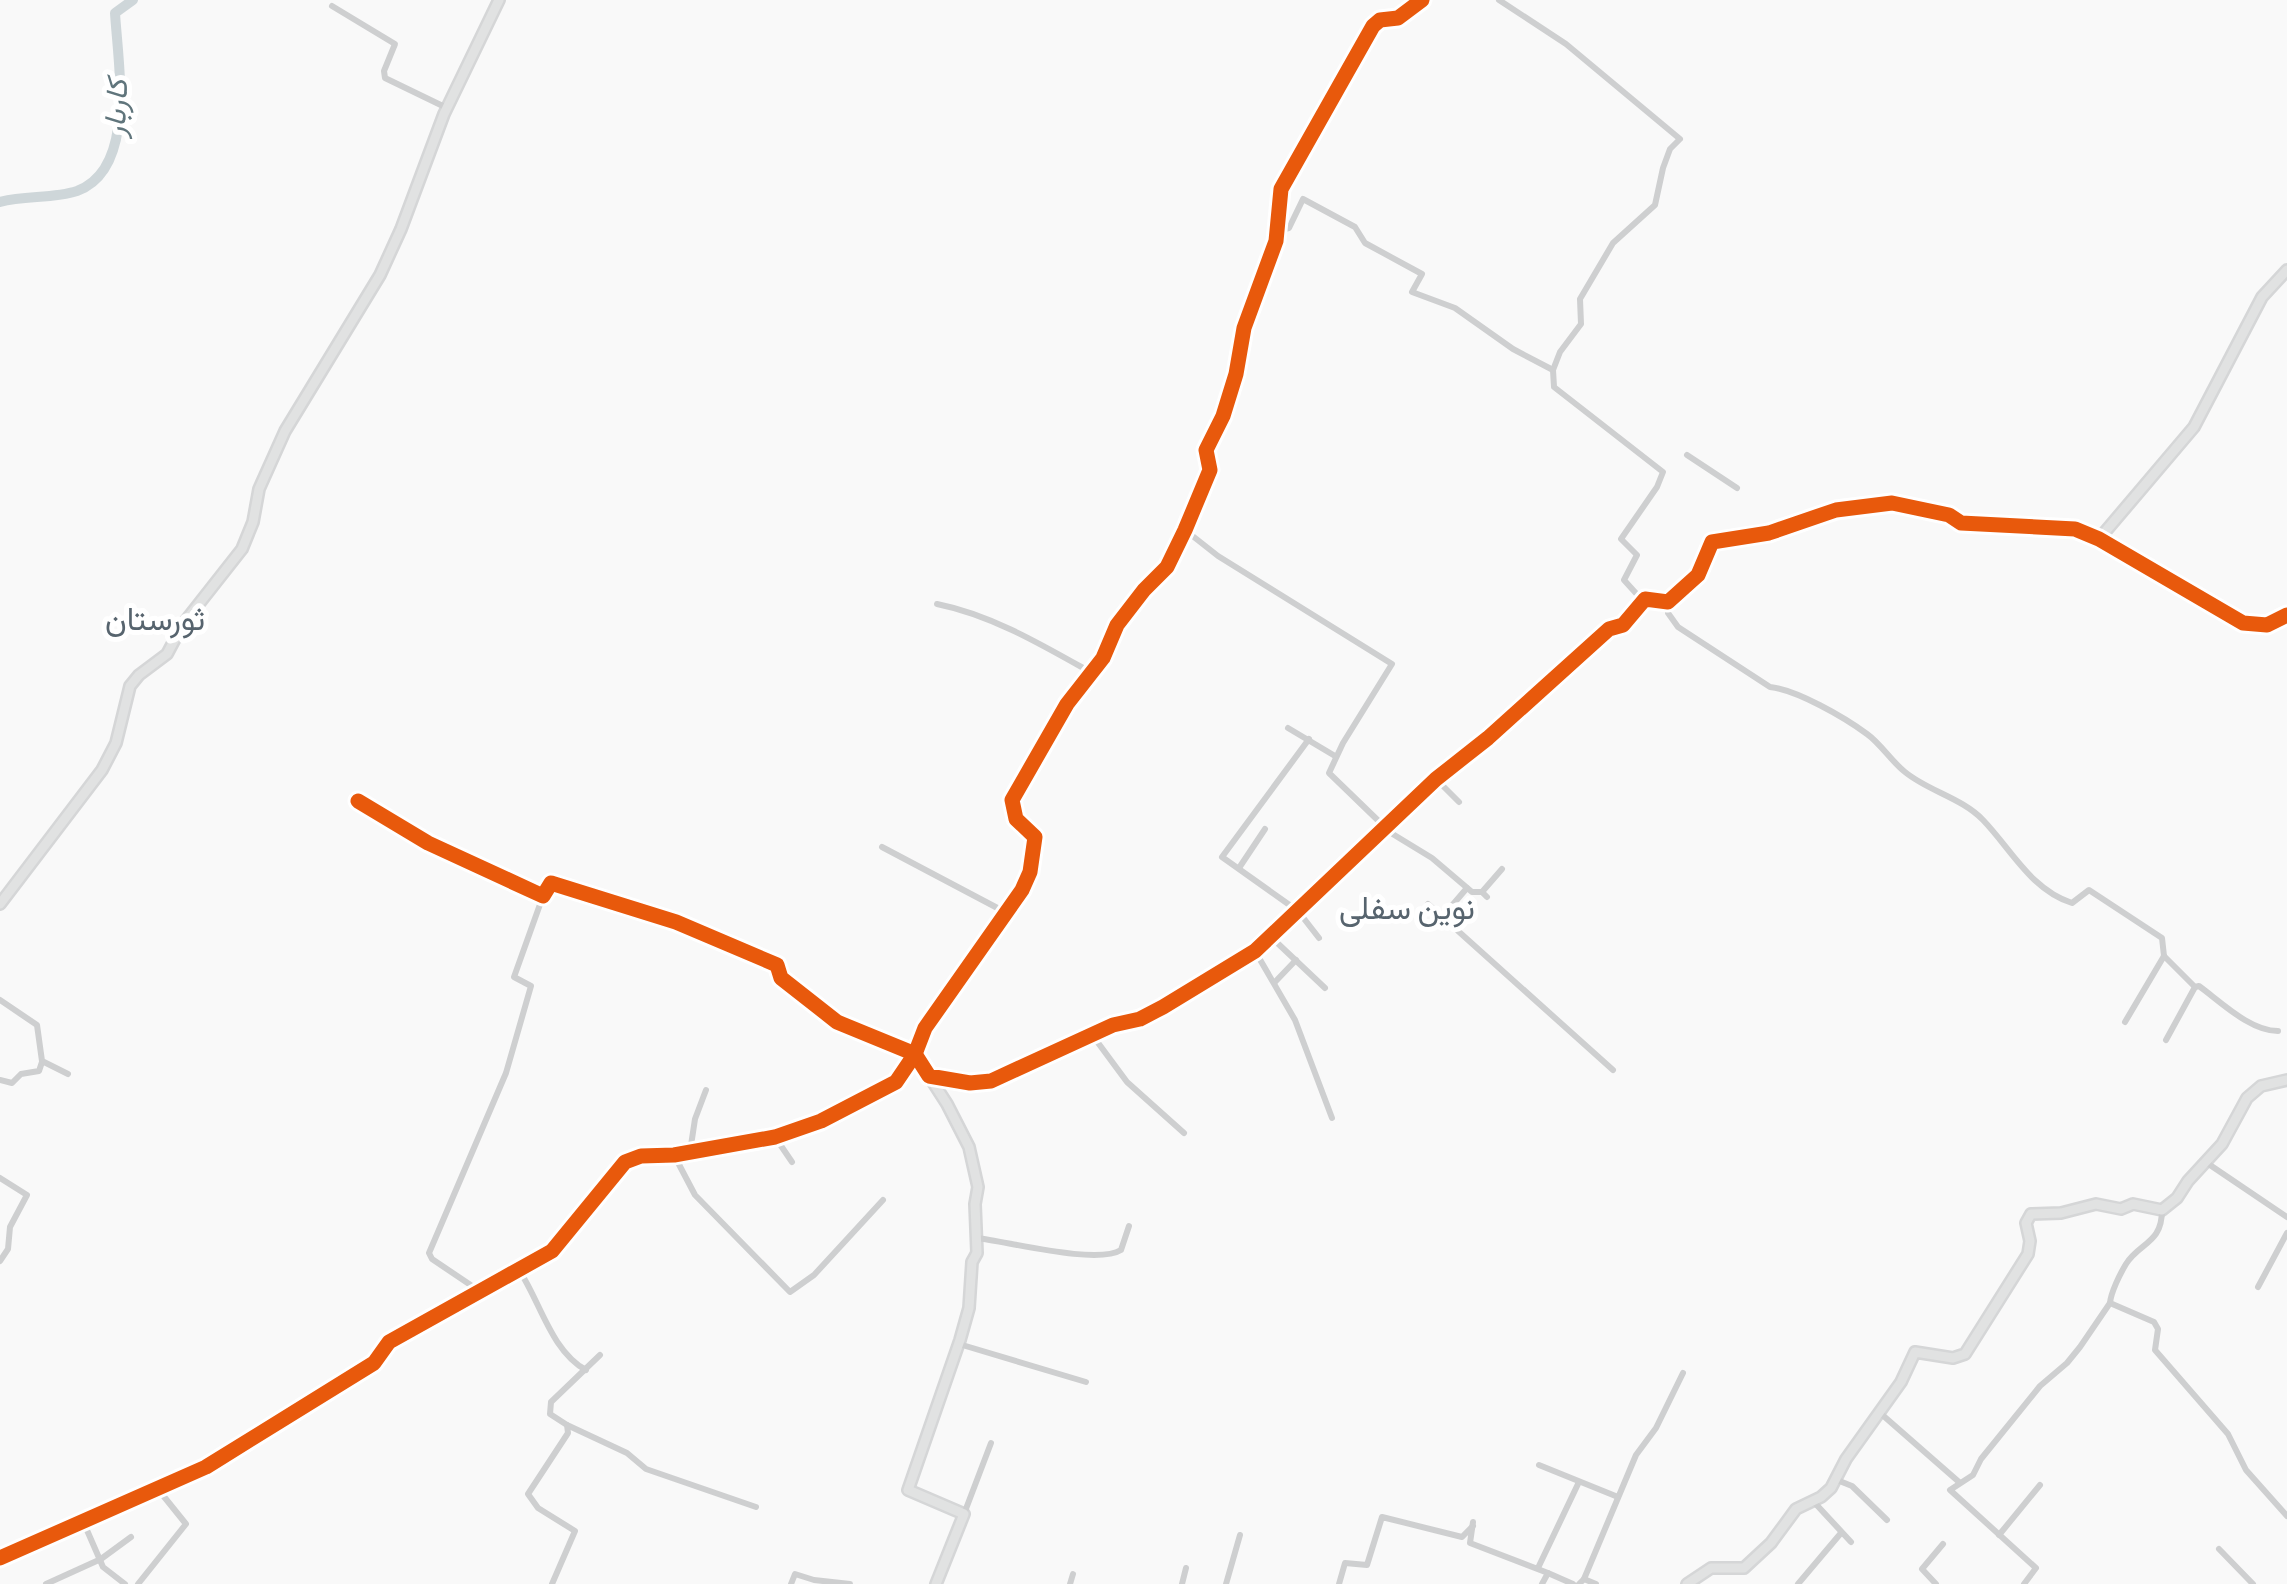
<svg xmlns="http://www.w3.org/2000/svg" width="2287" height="1584" viewBox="0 0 2287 1584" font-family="Barlow,Vazirmatn,sans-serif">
	<rect width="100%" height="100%" fill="#f9f9f9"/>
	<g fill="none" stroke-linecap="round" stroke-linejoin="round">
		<!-- river -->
		<path stroke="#ced6d9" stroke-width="10" d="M0,202C24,195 53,199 77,191C137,169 118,64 115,13L133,0"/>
		<defs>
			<g id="secondary">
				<polyline points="2099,539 2194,427 2262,297 2287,270"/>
				<polyline points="0,904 102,770 116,743 130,686 139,675 167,654 183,624 242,549 253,522 259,489 285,431 380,275 401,229 444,114 499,0"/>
				<polyline points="929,1076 947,1104 969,1147 978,1187 975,1204 977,1253 972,1262 969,1308 960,1340 908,1490 964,1514 936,1584"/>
				<polyline points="0,1558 206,1467 374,1363 389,1342 552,1251 625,1162 641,1156 674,1155 795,1131 896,1082 915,1054 929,1076 970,1083 991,1081 1113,1025 1140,1019 1163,1007 1255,951 1436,779 1488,738 1609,629 1623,625 1645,599 1668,602 1698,575 1712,542 1769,533 1836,510 1892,503 1949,515 1961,523 2075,529 2099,539 2243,623 2267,625 2287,615"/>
				<polyline points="1687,1584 1711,1568 1744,1568 1771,1543 1796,1509 1821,1497 1831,1488 1846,1459 1901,1382 1915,1352 1953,1358 1965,1354 2028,1254 2030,1241 2026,1223 2031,1214 2061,1213 2096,1204 2121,1209 2133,1204 2162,1210 2177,1198 2188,1181 2222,1144 2247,1098 2261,1086 2287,1080"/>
			</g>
		</defs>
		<!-- secondary casing -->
		<use href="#secondary" stroke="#d5d6d7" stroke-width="14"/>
		<!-- street -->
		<g stroke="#cecfd0" stroke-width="6">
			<polyline points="1499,0 1566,44 1680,139 1670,149 1663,168 1655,205 1613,243 1580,299 1581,324 1560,352 1553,370 1554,387 1663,472 1657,487 1621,539 1637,555 1624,580 1643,601"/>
			<polyline points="332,6 395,44 384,71 385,78 447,108"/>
			<polyline points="1277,231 1289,228 1303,199 1355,227 1365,243 1422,274 1412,292 1455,308 1513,349 1553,370"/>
			<polyline points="1687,455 1737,488"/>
			<polyline points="1185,530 1218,556 1392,664 1343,743 1329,773 1391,833 1432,858 1472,892 1482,892 1487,897"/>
			<path d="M1668,602V613L1678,627L1770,687C1797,690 1844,717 1867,734C1881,744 1891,761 1905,772C1928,791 1962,798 1983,820C2011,849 2031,890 2072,903L2089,890L2162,938L2164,956L2195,987L2199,986C2221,1002 2250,1031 2278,1031"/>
			<path d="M937,604C992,615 1044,646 1092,673"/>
			<polyline points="1288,728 1335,756"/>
			<polyline points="1309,739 1222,857 1298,911 1319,938"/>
			<polyline points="1436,779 1459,802"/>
			<path d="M358,801L428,843L543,896L551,883L676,922L777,965C791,1009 876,1035 915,1054C935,1004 974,961 1003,915C1020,888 1035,870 1035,837L1016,819L1012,800L1067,704L1103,658L1117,625L1144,590L1167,567L1185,530L1210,470L1206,450L1223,416L1236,374L1244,328L1276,241L1281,189L1373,26L1380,20L1398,18L1422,0"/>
			<polyline points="882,847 1005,912"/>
			<polyline points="1239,868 1265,829"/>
			<polyline points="1482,892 1502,869"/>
			<polyline points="1428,904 1613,1070"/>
			<polyline points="1443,916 1467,888"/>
			<polyline points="1271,937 1325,988"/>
			<polyline points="1255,951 1295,1020 1332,1118"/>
			<polyline points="1275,982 1296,960"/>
			<polyline points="0,1000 37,1025 42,1061 68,1074"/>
			<polyline points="2125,1022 2164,956"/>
			<polyline points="1093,1036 1127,1082 1184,1133"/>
			<polyline points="2166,1040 2195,987"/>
			<polyline points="0,1080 12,1083 21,1074 39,1071 42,1062"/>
			<polyline points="775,1137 792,1162"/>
			<polyline points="690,1152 695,1119 706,1090"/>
			<polyline points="674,1155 695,1195 790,1292 814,1275 883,1200"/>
			<polyline points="2207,1163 2287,1217"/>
			<polyline points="0,1178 27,1195 10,1227 8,1249 0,1261"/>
			<path d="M2162,1210C2162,1244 2140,1242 2126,1264C2120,1274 2111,1292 2110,1303L2154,1322L2158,1329L2155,1350L2228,1434L2246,1470L2287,1516"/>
			<path d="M977,1238C1010,1242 1097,1265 1121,1250L1129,1226"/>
			<path d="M519,1270C540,1301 551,1351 586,1370"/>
			<polyline points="2258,1287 2287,1233"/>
			<polyline points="478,1290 432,1259 429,1253 506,1073 531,986 514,977 543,896"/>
			<polyline points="959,1344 1086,1382"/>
			<polyline points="1879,1412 1959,1482"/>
			<polyline points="567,1425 627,1453 646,1469 756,1507"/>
			<polyline points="1539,1465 1618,1497"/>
			<polyline points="1837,1480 1852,1486 1887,1520"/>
			<polyline points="1813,1501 1851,1542"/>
			<polyline points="964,1514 991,1443"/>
			<polyline points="83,1521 103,1567 125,1584"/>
			<polyline points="1473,1522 1470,1543 1548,1573 1542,1584"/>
			<polyline points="1999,1535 2040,1485"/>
			<polyline points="2219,1549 2253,1584"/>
			<polyline points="1538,1568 1578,1484"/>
			<polyline points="1548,1573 1573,1584"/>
			<polyline points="1584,1579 1636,1455 1656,1428 1683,1373"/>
			<polyline points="46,1584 101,1559 131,1537"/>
			<polyline points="138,1584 186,1524 157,1488"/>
			<polyline points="552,1584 575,1531 538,1508 528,1494 568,1433 567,1425 550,1414 551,1402 600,1355"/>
			<polyline points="791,1584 795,1574 814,1580 850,1584"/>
			<polyline points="1070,1584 1073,1574"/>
			<polyline points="1182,1584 1186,1568"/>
			<polyline points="1226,1584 1240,1535"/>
			<polyline points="1339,1584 1345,1563 1367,1565 1382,1517 1462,1537 1473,1526"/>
			<polyline points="1579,1584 1584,1579 1596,1584"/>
			<polyline points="1798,1584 1841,1533"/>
			<polyline points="1936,1584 1922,1569 1943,1544"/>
			<polyline points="2024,1584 2036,1568 1950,1490 1973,1475 1981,1459 2040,1386 2067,1363 2080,1347 2110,1303"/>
		</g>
		<!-- secondary -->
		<use href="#secondary" stroke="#e1e2e2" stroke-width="9"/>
		<defs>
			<g id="cycleway">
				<polyline points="358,801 428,843 543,896 551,883 676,922 777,965 781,978 837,1022 915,1054 929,1076 970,1083 991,1081 1113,1025 1140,1019 1163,1007 1255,951 1436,779 1488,738 1609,629 1623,625 1645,599 1668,602 1698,575 1712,542 1769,533 1836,510 1892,503 1949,515 1961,523 2075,529 2099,539 2243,623 2267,625 2287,615"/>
				<polyline points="0,1558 206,1467 374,1363 389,1342 552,1251 625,1162 641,1156 674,1155 775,1137 821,1121 896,1082 915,1054 925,1028 1022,890 1030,872 1035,837 1016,819 1012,800 1067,704 1103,658 1117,625 1144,590 1167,567 1185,530 1210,470 1206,450 1223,416 1236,374 1244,328 1276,241 1281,189 1373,26 1380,20 1398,18 1422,0"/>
			</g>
		</defs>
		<!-- cycleway casing -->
		<use href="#cycleway" stroke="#fff" stroke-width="21"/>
		<!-- cycleway -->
		<use href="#cycleway" stroke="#e8590c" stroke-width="15"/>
	</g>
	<g text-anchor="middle" stroke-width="10" stroke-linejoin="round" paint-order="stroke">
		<!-- water labels -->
		<g font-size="30" font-style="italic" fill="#60757c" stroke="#fff">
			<text transform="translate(116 108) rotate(-87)" y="10">کاربار</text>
		</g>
		<!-- quarter labels -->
		<g font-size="32" fill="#57646e" stroke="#fff">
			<text x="155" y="630">ثورستان</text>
			<text x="1407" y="919">نوین سفلى</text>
		</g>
	</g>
</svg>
